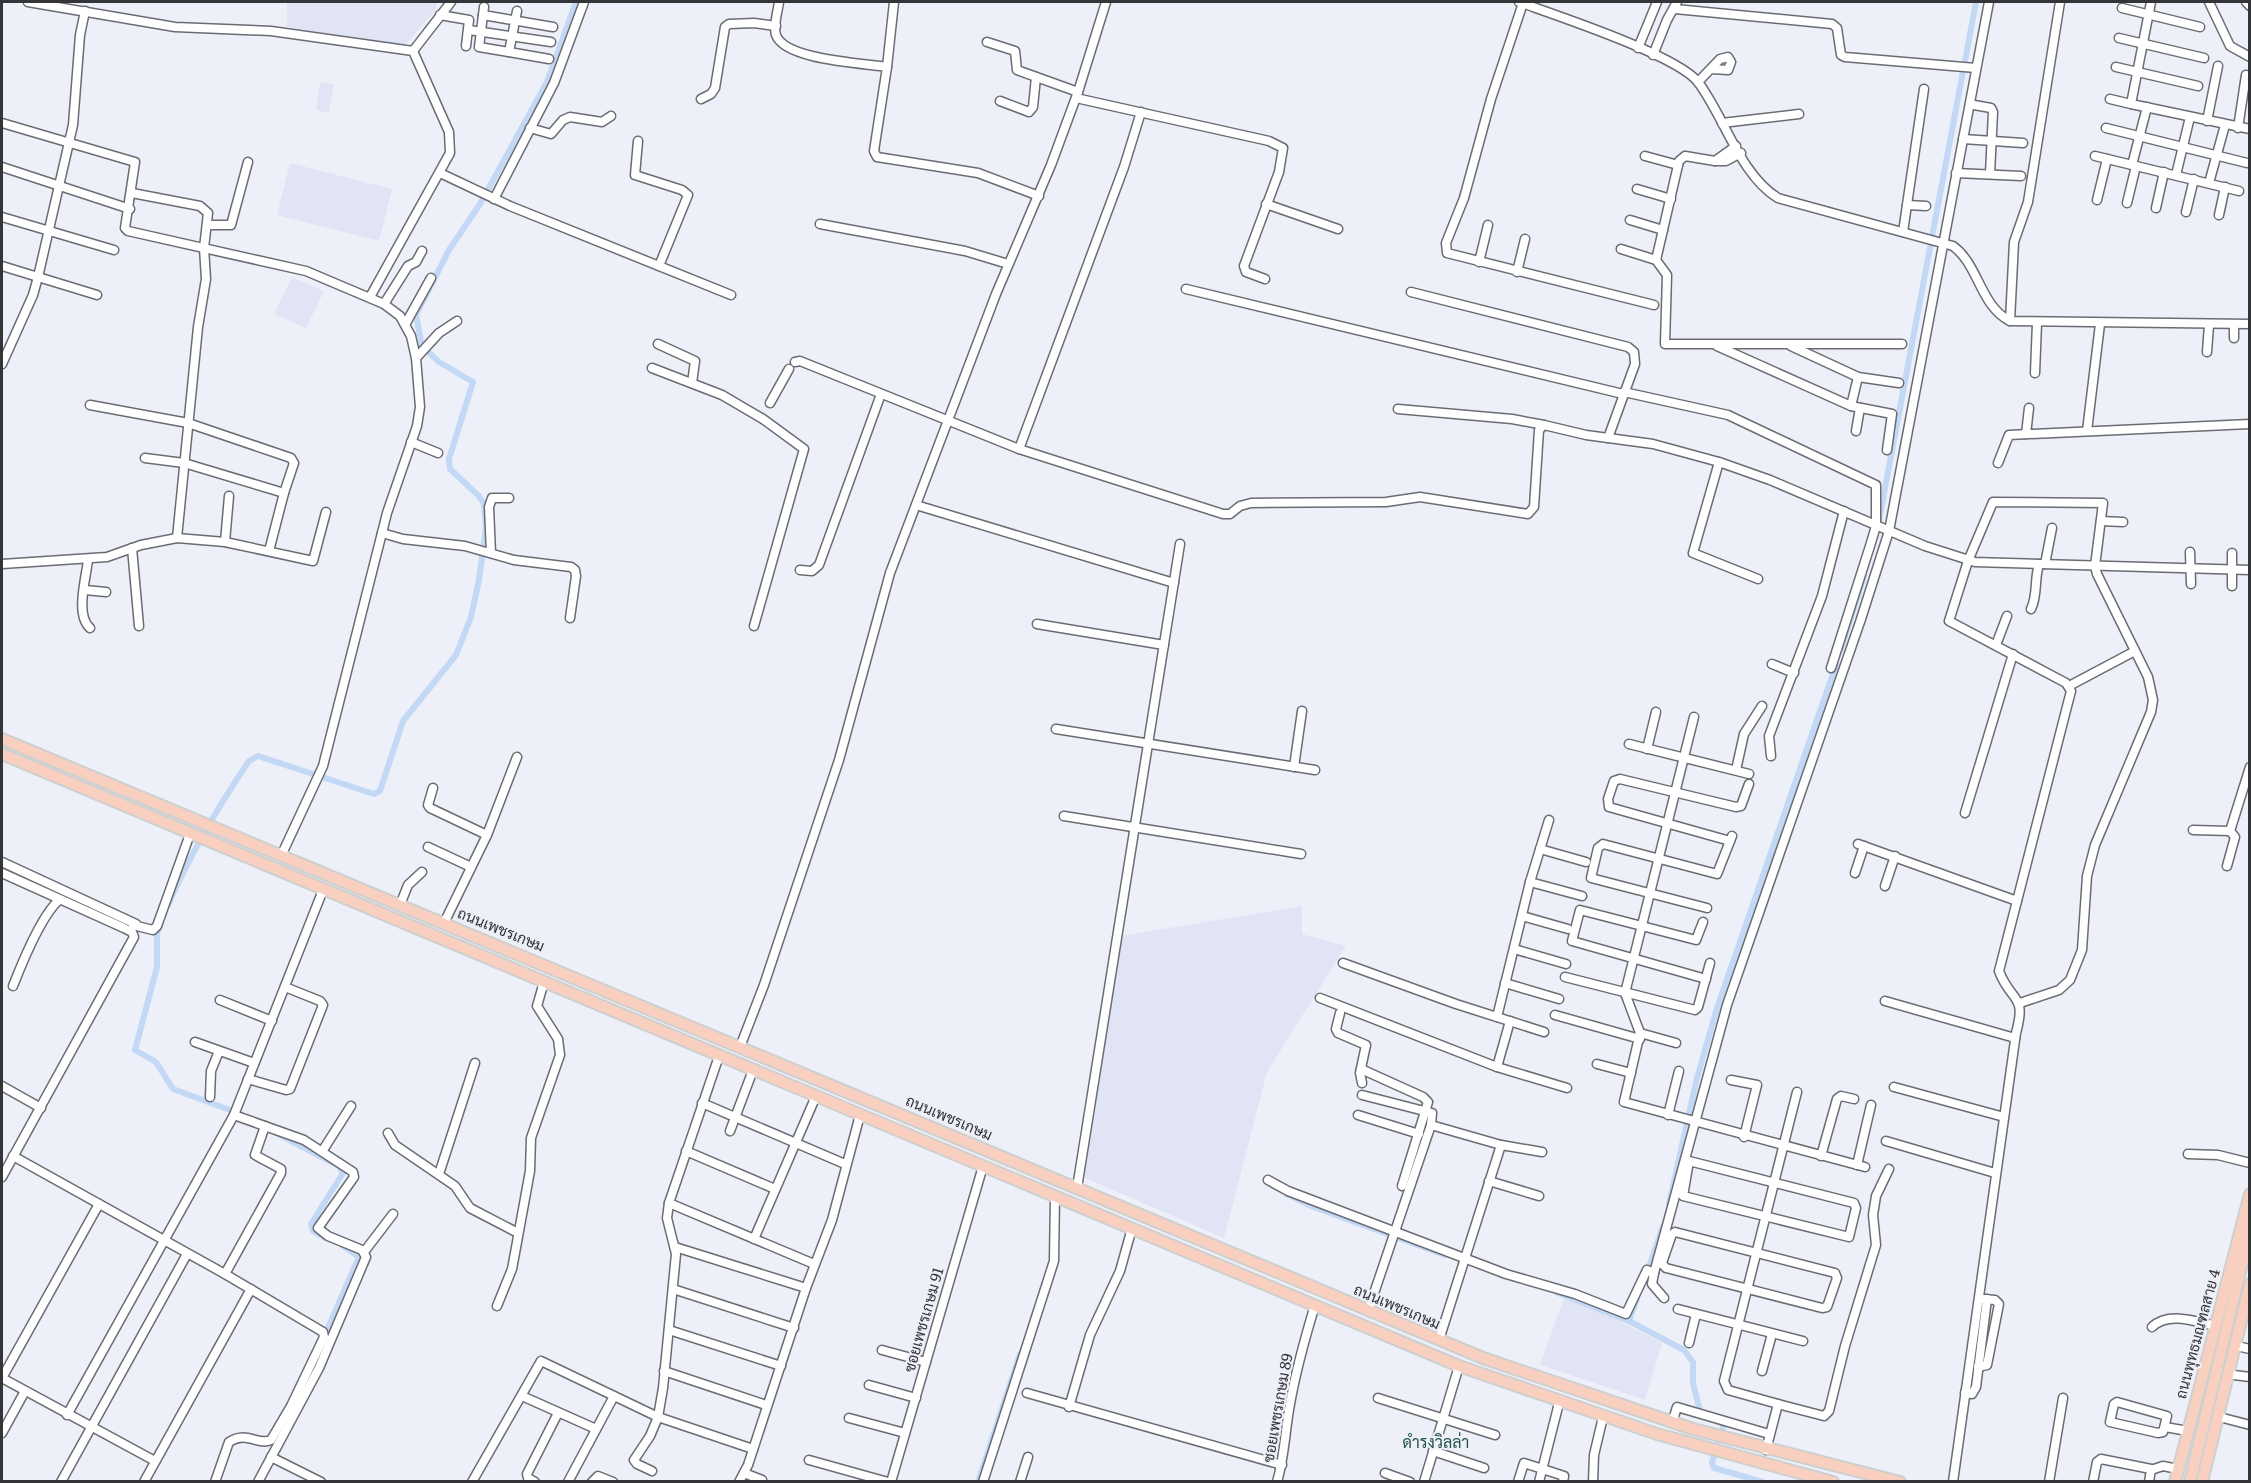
<svg xmlns="http://www.w3.org/2000/svg" width="2251" height="1483" viewBox="0 0 2251 1483" font-family="Literata,Sarabun,serif">
	<rect width="100%" height="100%" fill="#eef0f9"/>
	<!-- built -->
	<g fill="#e1e4f4">
		<polygon points="287,2 437,2 436,10 405,45 287,27"/>
		<polygon points="320,82 334,84 329,113 316,110"/>
		<polygon points="290,163 392,189 379,241 277,215"/>
		<polygon points="292,277 324,291 306,328 274,314"/>
		<polygon points="1302,906 1302,934 1346,946 1267,1072 1224,1238 1078,1175 1114,937"/>
		<polygon points="1564,1298 1614,1318 1662,1343 1645,1400 1540,1365"/>
	</g>
	<g fill="none" stroke-linecap="round" stroke-linejoin="round">
		<!-- canal -->
		<g stroke="#c2d8f4" stroke-width="6">
			<polyline points="1879,520 1976,2"/>
			<polyline points="1841,649 1864,576"/>
			<polyline points="2,866 84,904"/>
			<path d="M168,905C191,853 217,808 249,761L258,756L374,794L380,791L403,721L456,655L471,617L479,580L486,527L484,504L479,496L450,469L449,459L473,382L439,362L422,346L416,315L449,250L480,204L547,82L576,2"/>
			<polyline points="160,926 157,933 157,967 135,1050 156,1062 173,1089 238,1113"/>
			<polyline points="274,1132 339,1166 343,1173 311,1224 313,1231 326,1238"/>
			<polyline points="1287,1194 1311,1206 1445,1255"/>
			<polyline points="1669,1204 1697,1078 1717,1008 1836,665"/>
			<polyline points="1647,1273 1663,1226"/>
			<polyline points="1558,1293 1629,1321 1684,1350 1693,1362 1693,1383 1701,1415"/>
			<polyline points="1629,1321 1637,1299"/>
			<polyline points="324,1337 359,1257 343,1246"/>
			<polyline points="1718,1422 1724,1424 1712,1462 1714,1468 1763,1482"/>
			<polyline points="978,1482 1020,1354"/>
		</g>
		<defs>
			<g id="minor">
				<polyline points="28,2 175,27 271,31 413,51 449,132 450,153 370,297"/>
				<path d="M779,2C778,11 773,25 776,35C785,60 862,63 887,67L874,151L877,157L978,173L1039,196"/>
				<path d="M1519,2C1555,15 1677,55 1698,82C1724,116 1740,175 1778,198L1953,246C1979,265 1980,306 2010,321L2250,324"/>
				<polyline points="2209,2 2230,46 2250,57"/>
				<polyline points="2246,2 2250,6"/>
				<polyline points="1523,3 1491,99 1464,198 1446,243 1447,253 1654,305"/>
				<polyline points="484,7 479,47 509,52 517,11"/>
				<polyline points="2122,8 2200,27"/>
				<polyline points="1675,9 1832,24 1837,28 1841,55 1845,57 1976,68"/>
				<polyline points="440,15 469,20 466,46"/>
				<polyline points="483,15 553,27"/>
				<polyline points="469,30 551,42"/>
				<polyline points="2119,38 2204,58"/>
				<polyline points="987,42 1015,51 1017,70 1078,92"/>
				<polyline points="1638,48 1657,2"/>
				<polyline points="413,51 451,2"/>
				<polyline points="509,52 549,59"/>
				<polyline points="1653,55 1667,20 1677,2"/>
				<polyline points="887,67 894,2"/>
				<polyline points="2116,67 2198,86"/>
				<polyline points="1698,82 1720,59 1728,57 1731,62 1728,70 1712,69"/>
				<polyline points="1076,98 1269,141 1283,148 1279,172 1244,266 1246,272 1265,279"/>
				<polyline points="701,99 711,94 715,88 725,27 729,24 754,23 776,26"/>
				<polyline points="2110,99 2131,104 2151,2"/>
				<polyline points="1000,101 1029,112 1033,107 1036,77"/>
				<polyline points="2131,104 2250,129"/>
				<polyline points="1974,105 1991,108 1993,112 1990,174"/>
				<polyline points="2207,121 2218,66"/>
				<polyline points="2,123 135,162 125,228 128,231 306,271 384,304 400,316 411,336 416,358 420,407 417,426 387,513 323,766 281,856"/>
				<polyline points="1722,123 1799,114"/>
				<polyline points="530,128 551,134 563,120 570,117 602,122 611,116"/>
				<polyline points="2106,128 2247,163"/>
				<polyline points="2238,128 2246,75"/>
				<polyline points="1963,139 2023,143"/>
				<polyline points="638,141 635,175 682,190 688,195 659,266"/>
				<polyline points="1736,146 1715,161 1726,161 1741,153"/>
				<polyline points="1645,156 1678,165"/>
				<polyline points="2095,156 2239,191"/>
				<polyline points="1715,161 1685,156 1679,161 1656,260 1667,275 1665,344 1902,344"/>
				<polyline points="2132,165 2147,107"/>
				<polyline points="2,167 130,209"/>
				<polyline points="440,173 510,206 731,295"/>
				<polyline points="1956,173 2021,176"/>
				<polyline points="2176,175 2190,117"/>
				<polyline points="2209,183 2225,125"/>
				<polyline points="1637,189 1671,199"/>
				<polyline points="132,193 200,206 208,213 204,248 206,279 198,327 177,538"/>
				<polyline points="494,199 554,83 584,2"/>
				<polyline points="2097,200 2107,159"/>
				<polyline points="2127,203 2136,166"/>
				<polyline points="1266,204 1338,229"/>
				<polyline points="1907,205 1926,206"/>
				<polyline points="2156,208 2164,172"/>
				<polyline points="2186,212 2194,179"/>
				<polyline points="2219,215 2225,187"/>
				<polyline points="2,217 114,250"/>
				<polyline points="1630,220 1663,230"/>
				<polyline points="820,224 965,251 1008,264"/>
				<polyline points="207,225 231,225 248,162"/>
				<polyline points="1903,232 1924,89"/>
				<polyline points="1621,249 1656,260"/>
				<polyline points="1479,262 1488,225"/>
				<polyline points="2,266 97,295"/>
				<polyline points="1517,272 1525,239"/>
				<polyline points="1186,289 1623,394"/>
				<polyline points="1411,292 1628,347 1634,352 1635,364 1608,438"/>
				<polyline points="384,304 408,266 416,262 422,251"/>
				<polyline points="2010,321 2014,242 2028,202 2060,2"/>
				<polyline points="406,323 431,278"/>
				<polyline points="2234,338 2234,325"/>
				<polyline points="658,344 695,361 692,383"/>
				<polyline points="1717,346 1851,406 1892,414 1887,450"/>
				<polyline points="1791,346 1858,377 1899,383"/>
				<polyline points="2207,352 2209,325"/>
				<polyline points="416,358 439,333 457,321"/>
				<polyline points="795,362 800,361 1019,449 1223,514 1230,514 1240,506 1251,503 1386,502 1420,497 1528,514 1534,507 1539,430 1544,425 1586,435 1653,444 1719,462 1770,480 1925,546 1975,562 2250,570"/>
				<polyline points="2,364 33,295 38,277 73,125 80,35 85,11"/>
				<polyline points="652,368 722,395 763,419 804,449 754,626"/>
				<polyline points="2035,373 2037,323"/>
				<polyline points="1624,392 1728,415 1876,485 1876,526 1870,546 1831,668"/>
				<polyline points="770,403 789,369"/>
				<polyline points="90,405 188,423 291,458 294,463 284,493"/>
				<polyline points="1851,406 1858,377"/>
				<polyline points="1398,409 1512,419 1544,425"/>
				<polyline points="1856,431 1860,408"/>
				<polyline points="2087,431 2100,324"/>
				<polyline points="2026,434 2029,408"/>
				<polyline points="411,442 438,453"/>
				<polyline points="1019,449 1124,167 1141,112"/>
				<polyline points="145,458 184,463 284,493 269,551"/>
				<polyline points="1719,462 1693,553 1758,579"/>
				<polyline points="1998,463 2009,435 2250,424"/>
				<polyline points="916,505 1174,583"/>
				<polyline points="2101,521 2123,522"/>
				<polyline points="382,533 403,539 465,546 514,560 571,567 575,570 576,576 570,618"/>
				<polyline points="225,542 229,496"/>
				<polyline points="132,548 139,626"/>
				<polyline points="2190,552 2191,584"/>
				<polyline points="491,553 489,507 492,498 509,498"/>
				<path d="M88,560C86,578 75,615 90,628"/>
				<polyline points="2,564 107,557 141,545 177,538 225,542 313,561 326,512"/>
				<polyline points="2045,564 2052,528"/>
				<polyline points="800,570 812,571 819,565 881,394"/>
				<polyline points="2232,586 2232,553"/>
				<polyline points="85,590 106,592"/>
				<path d="M2031,609C2038,595 2034,580 2039,564"/>
				<polyline points="1037,624 1164,645"/>
				<polyline points="1996,645 2007,616"/>
				<polyline points="1772,664 1794,673"/>
				<polyline points="2069,686 2135,651"/>
				<polyline points="1694,717 1625,993 1640,1033 1624,1102 1865,1167"/>
				<polyline points="1056,729 1315,770"/>
				<polyline points="1629,744 1749,774"/>
				<polyline points="1647,749 1656,712"/>
				<polyline points="1771,756 1769,736 1822,596 1844,511"/>
				<polyline points="1294,767 1302,711"/>
				<polyline points="1736,770 1744,734 1762,706"/>
				<polyline points="433,788 428,805 430,808 487,835"/>
				<polyline points="1965,813 2013,654"/>
				<polyline points="1064,816 1301,854"/>
				<polyline points="2193,830 2230,831 2250,767"/>
				<polyline points="1730,841 1609,807 1608,799 1614,781 1620,779 1736,807 1741,806 1749,784"/>
				<polyline points="1858,844 2017,901"/>
				<polyline points="428,847 471,867"/>
				<polyline points="1540,849 1586,862"/>
				<polyline points="2,862 136,924"/>
				<polyline points="2227,866 2235,837 2230,831"/>
				<polyline points="2,873 124,928 132,932 134,937 2,1177"/>
				<polyline points="1855,873 1864,846"/>
				<polyline points="1530,882 1582,896"/>
				<polyline points="1885,886 1895,856"/>
				<polyline points="400,905 408,885 422,872"/>
				<polyline points="1707,908 1591,878 1598,848 1603,844 1717,874 1732,836"/>
				<polyline points="1522,916 1568,929"/>
				<polyline points="1703,922 1696,940 1580,910 1572,941 1706,979"/>
				<polyline points="444,923 487,835 517,757"/>
				<polyline points="133,925 153,930 157,926 190,834"/>
				<polyline points="1514,949 1566,964"/>
				<polyline points="1343,963 1456,1004 1544,1032"/>
				<polyline points="1565,977 1695,1010 1698,1007 1710,963"/>
				<polyline points="1505,983 1559,999"/>
				<path d="M13,986C22,963 42,915 59,900"/>
				<polyline points="1320,998 1497,1067 1567,1088"/>
				<polyline points="220,1000 272,1021"/>
				<polyline points="1885,1001 2015,1038"/>
				<polyline points="1340,1013 1336,1029 1338,1033 1366,1045 1360,1073 1362,1083"/>
				<polyline points="1555,1015 1640,1039"/>
				<polyline points="1497,1017 1530,882 1549,820"/>
				<polyline points="1640,1033 1676,1043"/>
				<polyline points="195,1042 254,1063"/>
				<polyline points="740,1047 764,985 839,760 890,573 996,294 1051,165 1078,92 1106,2"/>
				<polyline points="1597,1064 1631,1073"/>
				<polyline points="1497,1067 1510,1021"/>
				<polyline points="1361,1069 1423,1097 1428,1102 1402,1186"/>
				<polyline points="248,1079 286,1090 290,1089 323,1005 320,1001 285,987"/>
				<polyline points="1731,1080 1757,1085 1744,1137"/>
				<polyline points="2,1086 41,1108"/>
				<polyline points="1894,1087 2004,1117"/>
				<polyline points="1362,1095 1432,1113 1431,1125 1501,1145 1542,1152"/>
				<polyline points="210,1097 211,1071 219,1051"/>
				<polyline points="702,1103 845,1164"/>
				<polyline points="234,1115 304,1140 353,1172 354,1177 318,1228 328,1236 362,1250 366,1257 319,1368 258,1482"/>
				<polyline points="1358,1115 1419,1134"/>
				<polyline points="1668,1115 1679,1071"/>
				<polyline points="730,1131 753,1070"/>
				<polyline points="388,1133 395,1145 455,1186 470,1208 518,1233"/>
				<polyline points="1886,1141 1995,1173"/>
				<polyline points="323,1150 351,1106"/>
				<polyline points="686,1151 775,1189"/>
				<polyline points="2188,1154 2218,1155 2250,1163"/>
				<path d="M13,1156L225,1274L323,1332L324,1337L291,1406L271,1440C257,1446 247,1430 229,1442L215,1482"/>
				<polyline points="1821,1156 1837,1099 1841,1096 1854,1099"/>
				<polygon points="1689,1161 1854,1203 1856,1208 1849,1237 1683,1196"/>
				<polyline points="1857,1165 1871,1105"/>
				<polyline points="439,1174 475,1063"/>
				<polyline points="1268,1180 1288,1191 1506,1274 1575,1294 1626,1314 1647,1270 1654,1273 1727,1005 1860,622 1889,531 1989,2"/>
				<polyline points="1489,1181 1539,1196"/>
				<polyline points="1077,1188 1180,544"/>
				<polyline points="669,1203 814,1264"/>
				<polygon points="1675,1232 1835,1273 1837,1278 1827,1307 1822,1308 1666,1268 1662,1264 1663,1260 1672,1234"/>
				<polyline points="754,1239 816,1096"/>
				<polyline points="675,1247 806,1288"/>
				<polyline points="364,1252 393,1214"/>
				<polyline points="1654,1273 1652,1284 1664,1298"/>
				<polyline points="225,1274 281,1173 281,1169 255,1155 265,1126"/>
				<polyline points="673,1289 794,1328"/>
				<polyline points="497,1306 512,1269 515,1253 530,1171 531,1138 560,1055 558,1039 537,1006 544,982"/>
				<polyline points="1678,1309 1803,1341"/>
				<polyline points="1368,1311 1431,1125"/>
				<path d="M2152,1327C2169,1311 2196,1322 2216,1326"/>
				<polyline points="669,1330 781,1366"/>
				<polyline points="1439,1340 1501,1145"/>
				<polyline points="1689,1343 1696,1314"/>
				<polyline points="2241,1347 2250,1349"/>
				<polyline points="882,1350 926,1362"/>
				<polyline points="1978,1367 1987,1365 1999,1304 1995,1300 1983,1299"/>
				<polyline points="664,1371 766,1405"/>
				<polyline points="1762,1371 1772,1334"/>
				<polyline points="2234,1375 2250,1377"/>
				<polyline points="2,1378 99,1204"/>
				<polyline points="2,1378 155,1461"/>
				<polyline points="869,1385 916,1398"/>
				<polyline points="1027,1393 1282,1465"/>
				<polyline points="1965,1393 1972,1394 1976,1387 1987,1299"/>
				<polyline points="522,1396 596,1429"/>
				<polyline points="1378,1398 1495,1435"/>
				<polygon points="2117,1402 2167,1416 2163,1432 2158,1433 2110,1422 2114,1404"/>
				<polyline points="1778,1404 1824,1416 1829,1411 1845,1346 1876,1245 1873,1215 1876,1196 1889,1169"/>
				<polyline points="1069,1407 1090,1335 1120,1271 1132,1228"/>
				<polyline points="67,1415 234,1115 323,890"/>
				<polyline points="849,1418 905,1433"/>
				<polyline points="2223,1418 2250,1425"/>
				<polyline points="1672,1423 1677,1407 1769,1434"/>
				<polyline points="2165,1427 2188,1431"/>
				<polyline points="2,1433 25,1391"/>
				<polyline points="1766,1450 1778,1404 1728,1390 1724,1381 1797,1092"/>
				<polyline points="1433,1451 1484,1468"/>
				<polyline points="271,1457 321,1482"/>
				<polyline points="809,1460 888,1482"/>
				<polyline points="2151,1470 2163,1466 2178,1469"/>
				<polyline points="652,1471 637,1464 634,1460 650,1436 658,1417 663,1388 676,1254 667,1218 669,1203 719,1056"/>
				<polyline points="744,1473 762,1480"/>
				<polyline points="1385,1473 1410,1482"/>
				<polyline points="61,1482 187,1254"/>
				<polyline points="144,1482 251,1289"/>
				<polyline points="472,1482 541,1361 658,1417 753,1449"/>
				<polyline points="535,1482 528,1478 527,1474 558,1413"/>
				<polyline points="568,1482 614,1396"/>
				<polyline points="592,1482 598,1476 613,1482"/>
				<polyline points="739,1482 748,1465 806,1288 832,1220 860,1115"/>
				<polyline points="891,1482 983,1166"/>
				<polyline points="983,1482 1054,1261 1055,1196"/>
				<polyline points="1020,1482 1028,1457"/>
				<path d="M1277,1482C1285,1455 1285,1430 1290,1404C1296,1370 1305,1338 1315,1305"/>
				<polyline points="1424,1482 1459,1366"/>
				<polyline points="1518,1482 1524,1463 1564,1476 1563,1482"/>
				<polyline points="1539,1482 1559,1403"/>
				<polyline points="1593,1482 1594,1455 1603,1417"/>
				<path d="M1953,1482L2016,1033C2027,993 2011,1003 1999,971L2071,691L2066,683L1949,621L1968,561L1993,502L2103,503L2095,566L2097,574L2148,677L2153,700L2151,712L2095,845L2087,876L2082,950L2070,980L2059,990L2020,1003"/>
				<polyline points="2049,1482 2063,1398"/>
				<polyline points="2093,1482 2097,1462 2101,1459 2151,1469 2149,1482"/>
			</g>
			<g id="major">
				<polyline points="2,739 1483,1358 1693,1429 1900,1482"/>
				<polyline points="2,754 1459,1366 1657,1434 1833,1482"/>
				<polyline points="2175,1482 2250,1194"/>
				<polyline points="2190,1482 2250,1230"/>
				<polyline points="2202,1482 2250,1284"/>
			</g>
		</defs>
		<!-- minor casing -->
		<use href="#minor" stroke="#6a6c73" stroke-width="11"/>
		<!-- major casing -->
		<use href="#major" stroke="#cecfcf" stroke-width="14"/>
		<!-- minor -->
		<use href="#minor" stroke="#fff" stroke-width="8"/>
		<!-- major -->
		<use href="#major" stroke="#f9d0c0" stroke-width="10"/>
	</g>
	<g text-anchor="middle" stroke-width="4.5" stroke-linejoin="round" paint-order="stroke">
		<!-- street labels -->
		<g font-size="15" fill="#343538" stroke="#eef0f9">
			<text transform="translate(501 930) rotate(22)" y="5">ถนนเพชรเกษม</text>
			<text transform="translate(949 1118) rotate(23)" y="5">ถนนเพชรเกษม</text>
			<text transform="translate(1397 1307) rotate(23)" y="5">ถนนเพชรเกษม</text>
			<text transform="translate(924 1320) rotate(-74)" y="5">ซอยเพชรเกษม 91</text>
			<text transform="translate(2198 1334) rotate(-75)" y="5">ถนนพุทธมณฑลสาย 4</text>
			<text transform="translate(1278 1408) rotate(-80)" y="5">ซอยเพชรเกษม 89</text>
		</g>
		<!-- neighbourhood labels -->
		<g font-size="16" fill="#215446" stroke="#eef0f9">
			<text x="1436" y="1448">ดำรงวิลล่า</text>
		</g>
	</g>
	<!-- border -->
	<rect width="2251" height="1483" fill="none" stroke="#343538" stroke-width="6"/>
</svg>
